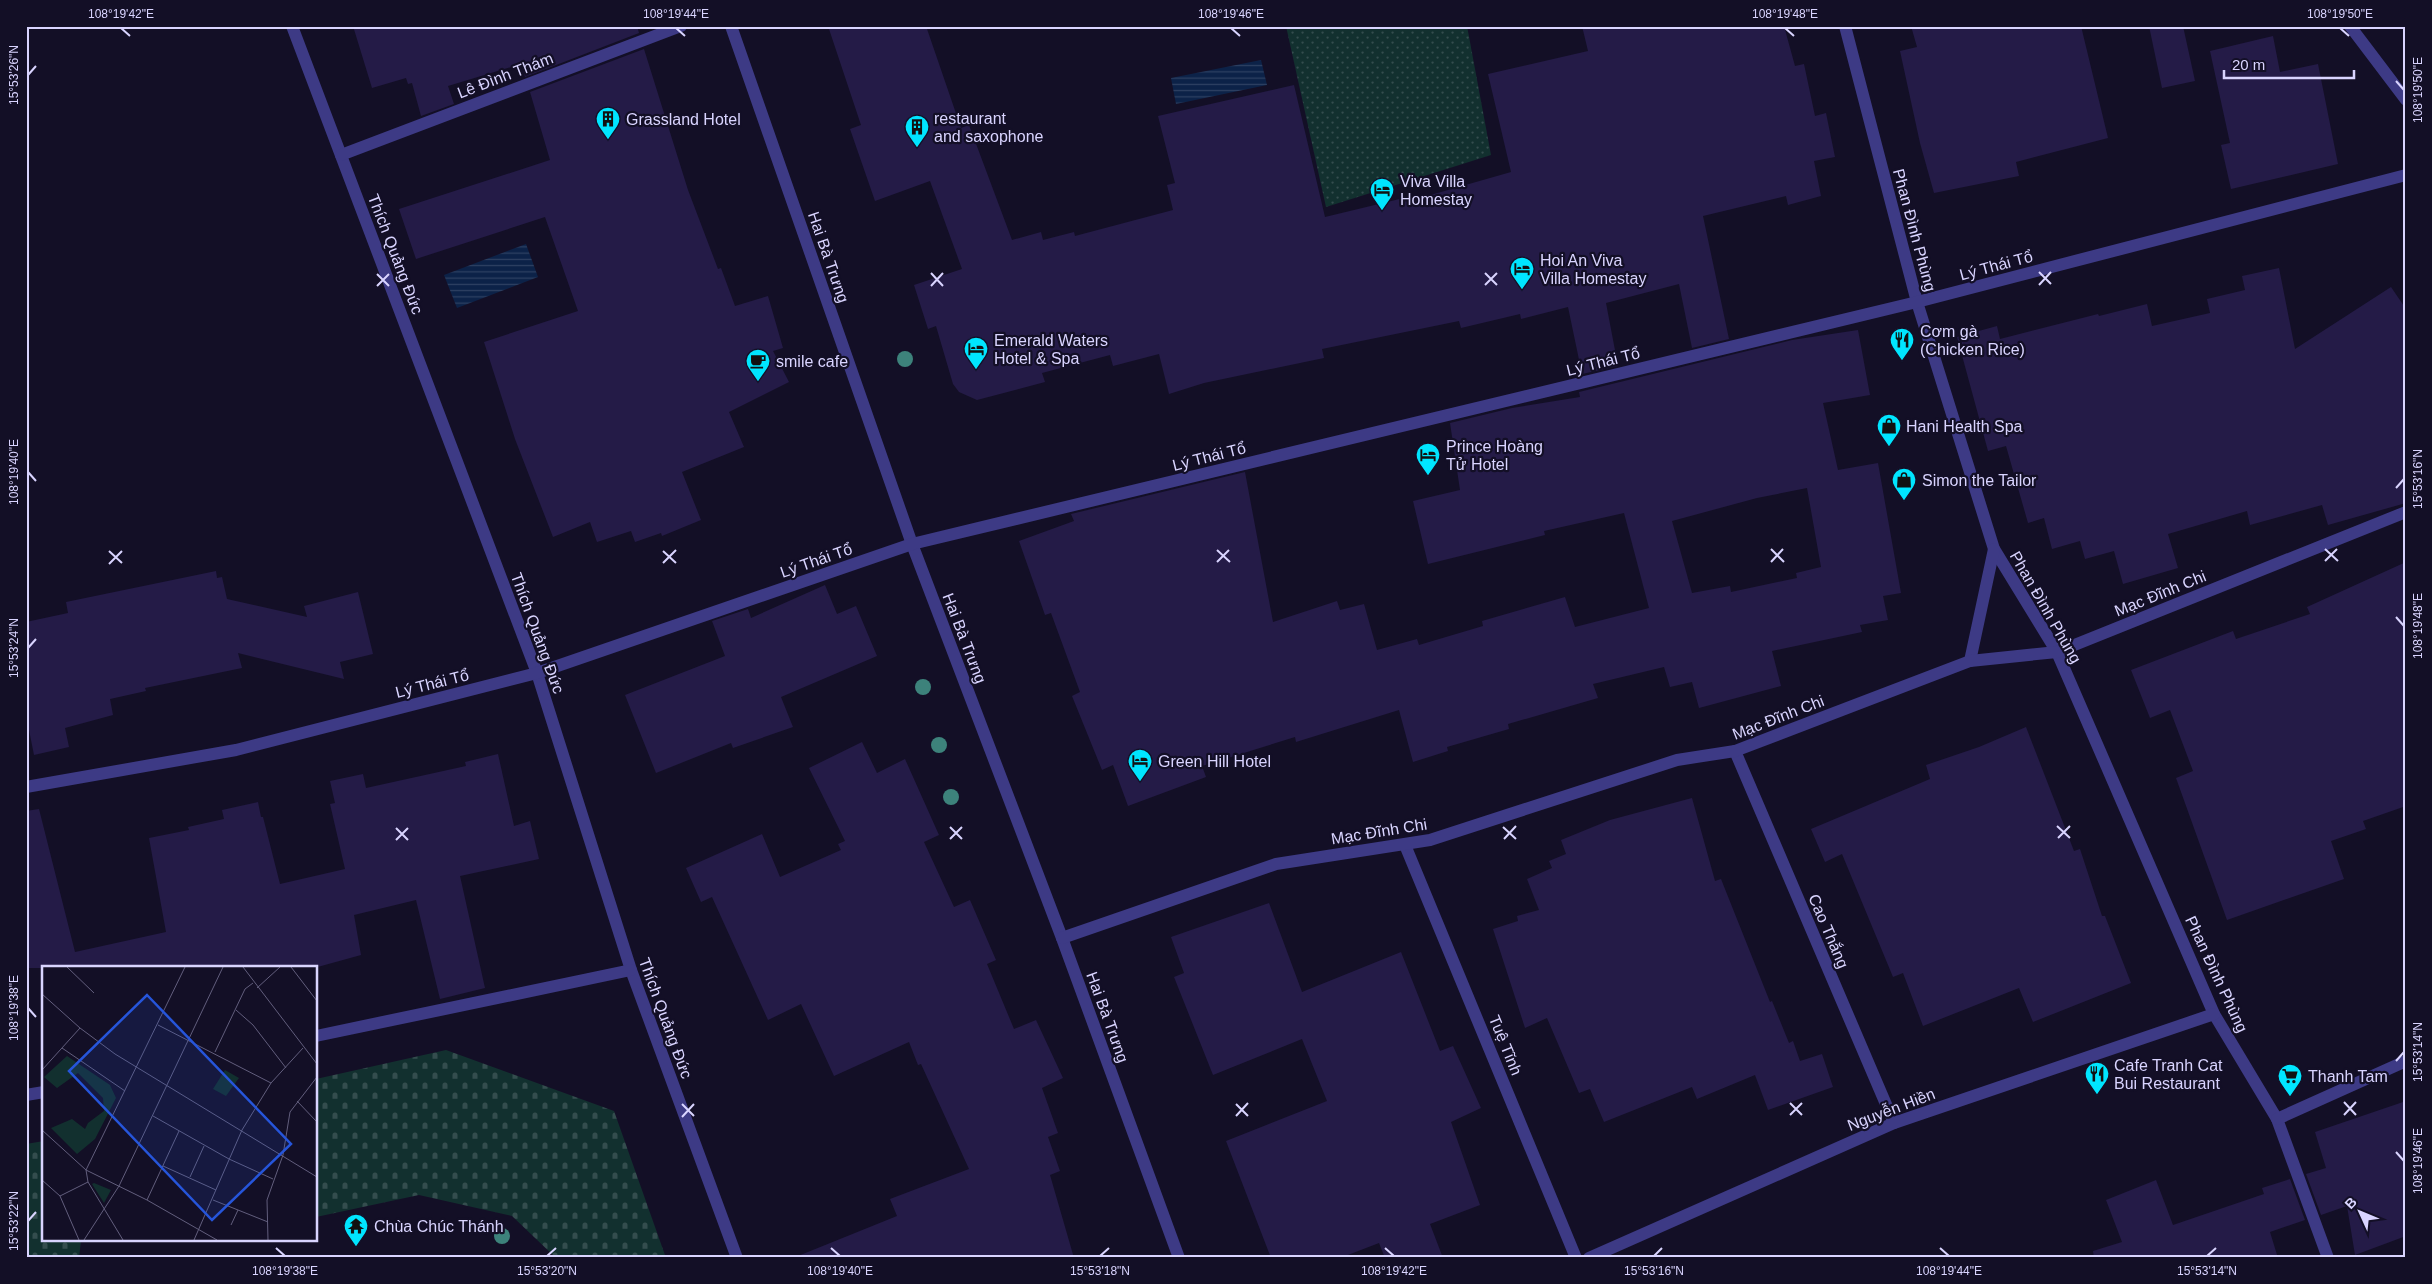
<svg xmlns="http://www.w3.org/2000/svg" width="2432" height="1284" viewBox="0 0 2432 1284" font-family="Arial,sans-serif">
	<defs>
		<pattern id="cemetery-stones" width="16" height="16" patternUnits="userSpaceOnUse" patternTransform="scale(1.25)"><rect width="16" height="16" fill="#12302f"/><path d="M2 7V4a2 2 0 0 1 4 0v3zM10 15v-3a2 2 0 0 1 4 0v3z" fill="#344d4e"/></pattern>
		<pattern id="park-dots" width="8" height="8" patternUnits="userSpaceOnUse" patternTransform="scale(1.25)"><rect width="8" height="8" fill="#12302f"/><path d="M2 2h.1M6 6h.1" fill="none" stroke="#344d4e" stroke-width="1.8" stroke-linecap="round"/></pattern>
		<pattern id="water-rules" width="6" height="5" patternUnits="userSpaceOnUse" patternTransform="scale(1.25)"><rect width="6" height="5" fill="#0c2248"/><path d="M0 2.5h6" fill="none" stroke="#2f4163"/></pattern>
	</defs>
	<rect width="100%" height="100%" fill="#130f26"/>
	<!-- cemetery -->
	<g fill="url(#cemetery-stones)">
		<polygon points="446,1050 614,1111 666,1258 556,1258 512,1216 419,1195 316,1217 316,1079"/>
		<polygon points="44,1141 44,1240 81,1240 79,1258 26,1258 26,1144"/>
	</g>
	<!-- park -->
	<polygon fill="url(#park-dots)" points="1286,26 1467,26 1491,155 1326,207"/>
	<!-- water -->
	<g fill="url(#water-rules)">
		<polygon points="1261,60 1267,85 1176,104 1171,78"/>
		<polygon points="526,244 538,277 457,308 444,275"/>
	</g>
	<!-- building -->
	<g fill="#241b47" fill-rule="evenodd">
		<polygon points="353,26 637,26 639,33 525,77 521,64 448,86 454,104 421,116 412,83 408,84 406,78 372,88"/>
		<polygon points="828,26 926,26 961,128 969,125 1012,240 1041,232 1043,240 1074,232 1075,236 1173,210 1167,185 1175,183 1158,116 1294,85 1325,217 1412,196 1413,200 1511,172 1488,74 1588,51 1582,26 1784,26 1795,66 1804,64 1815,116 1826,113 1835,157 1814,161 1821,196 1788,205 1786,196 1703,216 1729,339 1692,348 1679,284 1606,303 1618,366 1582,374 1568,307 1521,319 1520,314 1461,328 1459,321 1322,349 1324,358 1204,383 1169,394 1159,354 1113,366 1110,355 1042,373 1045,382 977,400 959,392 953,384 936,326 928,329 914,285 962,269 930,181 875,201 850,129 861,125"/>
		<polygon points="1911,26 2081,26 2108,138 2016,162 2019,176 1934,193 1920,143 1900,51 1917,47"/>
		<polygon points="2149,26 2183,26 2195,81 2162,88"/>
		<polygon points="2273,36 2280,72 2318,64 2338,164 2231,189 2221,145 2230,143 2210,51"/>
		<polygon points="644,49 688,190 718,269 721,268 735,306 768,296 783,348 773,351 789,382 729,412 744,447 682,472 701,520 662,536 661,533 635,542 631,531 597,542 590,522 553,537 515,439 484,342 578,311 545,217 416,259 399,209 550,160 530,92"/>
		<polygon points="2279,268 2295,349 2391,287 2406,309 2406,503 2328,525 2322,505 2250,525 2247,511 2168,534 2178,568 2123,584 2114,551 2085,559 2080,541 2052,549 2044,518 2028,523 2006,446 1988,451 1957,337 1997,326 2000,339 2098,314 2099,316 2147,304 2152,326 2210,313 2207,299 2245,290 2242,276"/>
		<path d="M1858,330L1870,395L1823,403L1838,470L1878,463L1901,593L1883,596L1888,620L1860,625L1862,632L1772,651L1781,686L1699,708L1692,682L1670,687L1664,667L1593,684L1598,698L1508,724L1509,729L1447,747L1448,751L1413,762L1399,710L1296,742L1295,737L1202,766L1206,777L1128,806L1113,765L1102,770L1072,696L1080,692L1051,613L1045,615L1019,541L1074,521L1071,514L1245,472L1273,622L1337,601L1340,610L1364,604L1377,650L1417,639L1419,645L1483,626L1482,621L1565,597L1575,627L1649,608L1624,513L1544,531L1545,535L1428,564L1413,501L1460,490L1450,423L1512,408L1580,397L1579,392L1792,340ZM1807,488L1821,567L1796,573L1797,578L1731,592L1730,586L1692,593L1672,521L1757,498Z"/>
		<polygon points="2406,562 2406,806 2363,821 2366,829 2331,841 2344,879 2227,920 2176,778 2193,771 2170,710 2150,718 2131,670 2233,631 2236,639 2310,614 2307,607"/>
		<polygon points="216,571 217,578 222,577 227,599 307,617 304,606 358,592 373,654 340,662 344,679 238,653 242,668 145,688 146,691 110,699 113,715 65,728 69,747 34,755 26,715 26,622 68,613 66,602"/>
		<polygon points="825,585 837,614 856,606 877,656 781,697 793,727 733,748 731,743 656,773 625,695 725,656 712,621 748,609 751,618"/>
		<polygon points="2026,727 2074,851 2080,849 2102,916 2105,916 2131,983 2033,1022 2019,988 1923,1026 1903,973 1893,977 1842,854 1825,862 1811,829 1930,779 1926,765 1979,747"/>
		<polygon points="862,742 877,773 905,759 939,835 924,842 954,907 970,900 996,960 987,964 1014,1029 1036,1020 1063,1078 1042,1088 1058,1133 1048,1137 1060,1171 1050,1175 1074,1258 799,1258 798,1256 897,1216 890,1199 969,1169 921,1064 918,1065 909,1042 834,1076 801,1004 768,1020 712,897 701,902 686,868 762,834 780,877 841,850 838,844 845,841 809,768"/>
		<polygon points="498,754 514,826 530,821 539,859 460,876 485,988 440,999 416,900 354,915 361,955 314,968 26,968 26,811 39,809 75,952 166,932 149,838 189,830 188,827 224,819 222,810 258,802 261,817 263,817 280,884 345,869 330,804 335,803 330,781 363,774 366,788 466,766 465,762"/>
		<polygon points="1692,798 1715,881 1721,879 1770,1002 1772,1001 1789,1043 1793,1041 1800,1061 1822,1054 1833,1087 1768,1110 1755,1075 1697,1099 1692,1087 1604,1122 1590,1089 1579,1093 1547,1018 1525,1028 1493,929 1518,921 1517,916 1539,910 1527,879 1552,868 1549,861 1566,854 1561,840 1610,820"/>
		<polygon points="1269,903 1302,992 1401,952 1440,1051 1453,1046 1481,1108 1451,1122 1480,1205 1430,1224 1443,1258 1385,1258 1379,1243 1340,1258 1271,1258 1226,1141 1327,1101 1302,1039 1213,1075 1174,977 1184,973 1171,937"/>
		<polygon points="2406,1101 2406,1236 2355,1255 2347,1206 2321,1215 2306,1174 2326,1168 2315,1132"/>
		<polygon points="2290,1179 2305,1220 2270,1232 2278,1258 2094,1258 2093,1251 2122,1242 2106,1200 2156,1180 2173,1225 2264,1194 2262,1188"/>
	</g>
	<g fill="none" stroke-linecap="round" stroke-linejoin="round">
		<!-- minor -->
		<g stroke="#3d3a85" stroke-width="12">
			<polyline points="292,26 537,673 631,970 737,1258"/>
			<polyline points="731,26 912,544 1062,938 1179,1258"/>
			<polyline points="1845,26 1917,302 1994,549 2057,652 2214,1014 2277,1119 2328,1258"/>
			<polyline points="2350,26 2406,100"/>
			<polyline points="341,155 681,26"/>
			<polyline points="1970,661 1994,549"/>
			<polyline points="1735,751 1894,1123"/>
			<polyline points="26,787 236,750 537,673 912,544 1917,302 2406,175"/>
			<polyline points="1405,845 1576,1258"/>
			<polyline points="1062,938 1276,864 1430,840 1677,760 1735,751 1970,661 2057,652 2406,512"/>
			<polyline points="316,1036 631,970"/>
			<polyline points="26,1095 44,1092"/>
			<polyline points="2277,1119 2406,1061"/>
			<polyline points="1589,1258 1894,1123 2214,1014"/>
		</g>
	</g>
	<!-- trees -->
	<g fill="#3d827b">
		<circle cx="905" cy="359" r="8"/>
		<circle cx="923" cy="687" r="8"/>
		<circle cx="939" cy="745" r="8"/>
		<circle cx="951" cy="797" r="8"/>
		<circle cx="502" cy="1236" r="8"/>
	</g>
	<!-- ticks -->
	<path fill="none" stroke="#d9d4ff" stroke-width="2" d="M121,28L130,36M676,28L685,36M1231,28L1240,36M1785,28L1794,36M2340,28L2349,36M28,75L36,66M2396,81L2404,90M2039,272L2051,284M931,273L943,286M1485,273L1497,285M377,274L389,286M1485,285L1497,273M2039,285L2051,272M377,286L389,274M931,286L943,273M28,472L36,481M2396,488L2404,479M1771,549L1784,562M2325,549L2338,561M1217,550L1230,562M109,551L122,563M663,551L676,563M2325,561L2337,549M1217,562L1229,550M1771,562L1783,549M663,563L676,550M109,564L122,551M2396,617L2404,626M28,648L36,639M2057,826L2070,838M950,827L962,839M1503,827L1516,839M396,828L408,840M2058,838L2070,826M950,839L962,827M1504,839L1516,826M396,840L408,828M28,1008L36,1017M2396,1061L2404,1052M2344,1102L2356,1115M1790,1103L1802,1115M682,1104L694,1116M1236,1104L1248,1116M1790,1115L1802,1103M2344,1115L2356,1102M1236,1116L1248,1103M682,1117L694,1104M2396,1152L2404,1161M28,1221L36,1212M276,1248L285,1256M831,1248L840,1256M1385,1248L1394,1256M1940,1248L1949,1256M547,1256L556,1248M1100,1256L1109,1248M1654,1256L1662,1248M2207,1256L2216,1248"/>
	<!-- icons -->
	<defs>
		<symbol id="building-pin" viewBox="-11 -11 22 30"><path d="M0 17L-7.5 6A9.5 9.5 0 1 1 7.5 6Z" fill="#00e5ff" stroke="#130f26"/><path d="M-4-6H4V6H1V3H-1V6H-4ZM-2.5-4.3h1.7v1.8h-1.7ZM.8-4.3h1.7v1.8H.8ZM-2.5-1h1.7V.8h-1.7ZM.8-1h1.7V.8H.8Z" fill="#111"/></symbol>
		<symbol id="hotel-pin" viewBox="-11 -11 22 30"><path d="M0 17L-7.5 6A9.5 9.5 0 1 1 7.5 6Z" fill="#00e5ff" stroke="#130f26"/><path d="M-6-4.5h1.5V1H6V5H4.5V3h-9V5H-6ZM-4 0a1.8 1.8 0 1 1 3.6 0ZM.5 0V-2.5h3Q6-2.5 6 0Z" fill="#111"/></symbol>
		<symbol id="restaurant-pin" viewBox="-11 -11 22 30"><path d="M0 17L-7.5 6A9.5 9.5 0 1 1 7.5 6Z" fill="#00e5ff" stroke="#130f26"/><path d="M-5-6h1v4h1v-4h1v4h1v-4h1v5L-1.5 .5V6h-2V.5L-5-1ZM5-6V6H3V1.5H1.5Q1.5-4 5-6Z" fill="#111"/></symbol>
		<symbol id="cafe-pin" viewBox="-11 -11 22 30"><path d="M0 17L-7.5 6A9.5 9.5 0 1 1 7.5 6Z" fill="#00e5ff" stroke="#130f26"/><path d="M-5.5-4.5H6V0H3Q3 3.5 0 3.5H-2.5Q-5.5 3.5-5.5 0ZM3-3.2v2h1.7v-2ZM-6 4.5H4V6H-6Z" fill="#111"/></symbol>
		<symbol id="shop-pin" viewBox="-11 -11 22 30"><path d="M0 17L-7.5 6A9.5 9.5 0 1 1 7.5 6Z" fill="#00e5ff" stroke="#130f26"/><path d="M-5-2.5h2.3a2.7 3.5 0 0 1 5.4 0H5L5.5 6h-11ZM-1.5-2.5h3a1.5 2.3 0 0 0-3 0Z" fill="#111"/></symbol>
		<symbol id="supermarket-pin" viewBox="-11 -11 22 30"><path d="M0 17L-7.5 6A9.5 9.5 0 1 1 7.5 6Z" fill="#00e5ff" stroke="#130f26"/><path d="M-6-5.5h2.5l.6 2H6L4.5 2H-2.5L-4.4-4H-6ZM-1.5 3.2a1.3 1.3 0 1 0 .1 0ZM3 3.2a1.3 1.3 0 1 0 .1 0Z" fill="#111"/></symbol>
		<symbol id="temple-pin" viewBox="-11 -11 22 30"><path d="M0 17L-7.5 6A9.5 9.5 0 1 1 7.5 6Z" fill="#00e5ff" stroke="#130f26"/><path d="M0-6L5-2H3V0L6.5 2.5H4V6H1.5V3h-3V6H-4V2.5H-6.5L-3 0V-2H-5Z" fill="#111"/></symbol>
	</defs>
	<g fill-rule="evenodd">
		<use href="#building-pin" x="594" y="105" width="28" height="38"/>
		<use href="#building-pin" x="903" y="113" width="28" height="38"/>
		<use href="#hotel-pin" x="1368" y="176" width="28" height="38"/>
		<use href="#hotel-pin" x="1508" y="255" width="28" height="38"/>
		<use href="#restaurant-pin" x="1888" y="326" width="28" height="38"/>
		<use href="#hotel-pin" x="962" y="335" width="28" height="38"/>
		<use href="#cafe-pin" x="744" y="347" width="28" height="38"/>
		<use href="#shop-pin" x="1875" y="412" width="28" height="38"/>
		<use href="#hotel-pin" x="1414" y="441" width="28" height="38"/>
		<use href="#shop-pin" x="1890" y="466" width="28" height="38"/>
		<use href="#hotel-pin" x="1126" y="747" width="28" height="38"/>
		<use href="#restaurant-pin" x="2083" y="1060" width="28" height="38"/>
		<use href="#supermarket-pin" x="2276" y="1062" width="28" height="38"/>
		<use href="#temple-pin" x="342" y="1212" width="28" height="38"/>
	</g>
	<g text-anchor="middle" stroke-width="4.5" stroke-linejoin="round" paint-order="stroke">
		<!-- street labels -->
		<g font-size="16" fill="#d9d4ff" stroke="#130f26">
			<text transform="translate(505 75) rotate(-21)" y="6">Lê Đình Thám</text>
			<text transform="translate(1915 230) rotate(75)" y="6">Phan Đình Phùng</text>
			<text transform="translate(396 254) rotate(69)" y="6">Thích Quảng Đức</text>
			<text transform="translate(829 257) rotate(71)" y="6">Hai Bà Trưng</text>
			<text transform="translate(1996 265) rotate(-15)" y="6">Lý Thái Tổ</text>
			<text transform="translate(1603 361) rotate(-14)" y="6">Lý Thái Tổ</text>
			<text transform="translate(1209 456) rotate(-14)" y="6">Lý Thái Tổ</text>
			<text transform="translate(816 560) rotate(-19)" y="6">Lý Thái Tổ</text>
			<text transform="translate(2160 593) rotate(-22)" y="6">Mạc Đĩnh Chi</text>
			<text transform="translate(2046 607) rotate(60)" y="6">Phan Đình Phùng</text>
			<text transform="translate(538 633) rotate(70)" y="6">Thích Quảng Đức</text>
			<text transform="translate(965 638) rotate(69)" y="6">Hai Bà Trưng</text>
			<text transform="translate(432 683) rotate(-14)" y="6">Lý Thái Tổ</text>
			<text transform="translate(1778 717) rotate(-21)" y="6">Mạc Đĩnh Chi</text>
			<text transform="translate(1379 831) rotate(-9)" y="6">Mạc Đĩnh Chi</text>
			<text transform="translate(1829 931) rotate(67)" y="6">Cao Thắng</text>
			<text transform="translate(2217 974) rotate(65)" y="6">Phan Đình Phùng</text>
			<text transform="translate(1108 1017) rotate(70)" y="6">Hai Bà Trưng</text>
			<text transform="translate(666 1018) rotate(70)" y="6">Thích Quảng Đức</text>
			<text transform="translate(1506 1045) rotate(68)" y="6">Tuệ Tĩnh</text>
			<text transform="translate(1891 1109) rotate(-21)" y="6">Nguyễn Hiền</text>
		</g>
		<!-- poi labels -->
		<g font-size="16" fill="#d9d4ff" stroke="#130f26" text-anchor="start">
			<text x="934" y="124">restaurant<tspan x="934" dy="18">and saxophone</tspan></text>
			<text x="626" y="125">Grassland Hotel</text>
			<text x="1400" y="187">Viva Villa<tspan x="1400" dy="18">Homestay</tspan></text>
			<text x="1540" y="266">Hoi An Viva<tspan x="1540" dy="18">Villa Homestay</tspan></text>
			<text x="1920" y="337">Cơm gà<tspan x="1920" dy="18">(Chicken Rice)</tspan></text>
			<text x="994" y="346">Emerald Waters<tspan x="994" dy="18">Hotel &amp; Spa</tspan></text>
			<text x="776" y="367">smile cafe</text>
			<text x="1906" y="432">Hani Health Spa</text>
			<text x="1446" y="452">Prince Hoàng<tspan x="1446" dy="18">Tử Hotel</tspan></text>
			<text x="1922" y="486">Simon the Tailor</text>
			<text x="1158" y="767">Green Hill Hotel</text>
			<text x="2114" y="1071">Cafe Tranh Cat<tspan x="2114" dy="18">Bui Restaurant</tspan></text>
			<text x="2308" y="1082">Thanh Tam</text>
			<text x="374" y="1232">Chùa Chúc Thánh</text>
		</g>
	</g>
	<!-- overview -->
	<g transform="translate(42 966)">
		<rect width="275" height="275" fill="#130f26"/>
		<path d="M52,217L69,224L62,237L50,218Z" fill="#12302f"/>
		<path d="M25,90L68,119L74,132L53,173L35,188L9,162L30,153L43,163L46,157L62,145L61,132L36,107L15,122L2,111Z" fill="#12302f"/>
		<path d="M183,104L197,112L184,130L171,123Z" fill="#12302f"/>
		<path fill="none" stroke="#625e7d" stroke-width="1" d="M25,1L52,27M201,1L275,98M249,1L275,35M215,22L238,1M0,28L38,62L73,88L275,211M194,44L211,59L244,102M116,59L229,117M20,82L83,125M173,86L203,23L211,17M0,104L38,62M255,135L275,156M111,150L187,193L231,213M0,164L44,204L105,234L175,274M121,200L174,224M148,211L162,180M0,214L18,230L37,274M18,230L46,216M105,234L137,165M171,234L226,256M189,259L196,244M42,274L77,220L181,1M81,274L46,216L44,204L143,1M152,274L200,164L229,117L261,82M226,274L225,234L241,189L248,146L275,111"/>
		<path fill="#2655da" fill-opacity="0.15" stroke="#2655da" stroke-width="2.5" d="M105,29L249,178L170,254L27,105Z"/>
		<rect width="275" height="275" fill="none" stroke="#d9d4ff" stroke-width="2.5"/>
	</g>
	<!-- border -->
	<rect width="2432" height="1284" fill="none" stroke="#130f26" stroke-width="55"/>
	<!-- north arrow -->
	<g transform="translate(2360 1212) rotate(314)" stroke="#130f26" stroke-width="4" paint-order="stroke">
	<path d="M0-4L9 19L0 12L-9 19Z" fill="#d9d4ff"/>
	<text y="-8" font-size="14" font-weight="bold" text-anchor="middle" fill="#d9d4ff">B</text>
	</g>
	<!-- scale -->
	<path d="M2224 70v8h130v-8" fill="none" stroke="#d9d4ff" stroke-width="2.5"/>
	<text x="2232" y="70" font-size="15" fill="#d9d4ff" stroke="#130f26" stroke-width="4" paint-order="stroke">20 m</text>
	<rect x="28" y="28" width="2376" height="1228" fill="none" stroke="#d9d4ff" stroke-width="2"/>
	<g font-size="12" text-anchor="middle" fill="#d9d4ff">
		<text x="121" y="18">108°19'42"E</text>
		<text x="676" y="18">108°19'44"E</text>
		<text x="1231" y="18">108°19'46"E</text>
		<text x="1785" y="18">108°19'48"E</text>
		<text x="2340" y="18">108°19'50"E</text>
		<text transform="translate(14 75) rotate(-90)" y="4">15°53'26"N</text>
		<text transform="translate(2418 90) rotate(-90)" y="4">108°19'50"E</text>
		<text transform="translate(14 472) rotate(-90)" y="4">108°19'40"E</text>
		<text transform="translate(2418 479) rotate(-90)" y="4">15°53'16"N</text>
		<text transform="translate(2418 626) rotate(-90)" y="4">108°19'48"E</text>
		<text transform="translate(14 648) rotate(-90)" y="4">15°53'24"N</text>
		<text transform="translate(14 1008) rotate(-90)" y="4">108°19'38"E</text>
		<text transform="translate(2418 1052) rotate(-90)" y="4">15°53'14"N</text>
		<text transform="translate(2418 1161) rotate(-90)" y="4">108°19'46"E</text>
		<text transform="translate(14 1221) rotate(-90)" y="4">15°53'22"N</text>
		<text x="285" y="1275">108°19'38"E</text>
		<text x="547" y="1275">15°53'20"N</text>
		<text x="840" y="1275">108°19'40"E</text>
		<text x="1100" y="1275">15°53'18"N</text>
		<text x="1394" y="1275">108°19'42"E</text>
		<text x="1654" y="1275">15°53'16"N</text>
		<text x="1949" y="1275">108°19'44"E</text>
		<text x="2207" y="1275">15°53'14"N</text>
	</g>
</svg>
